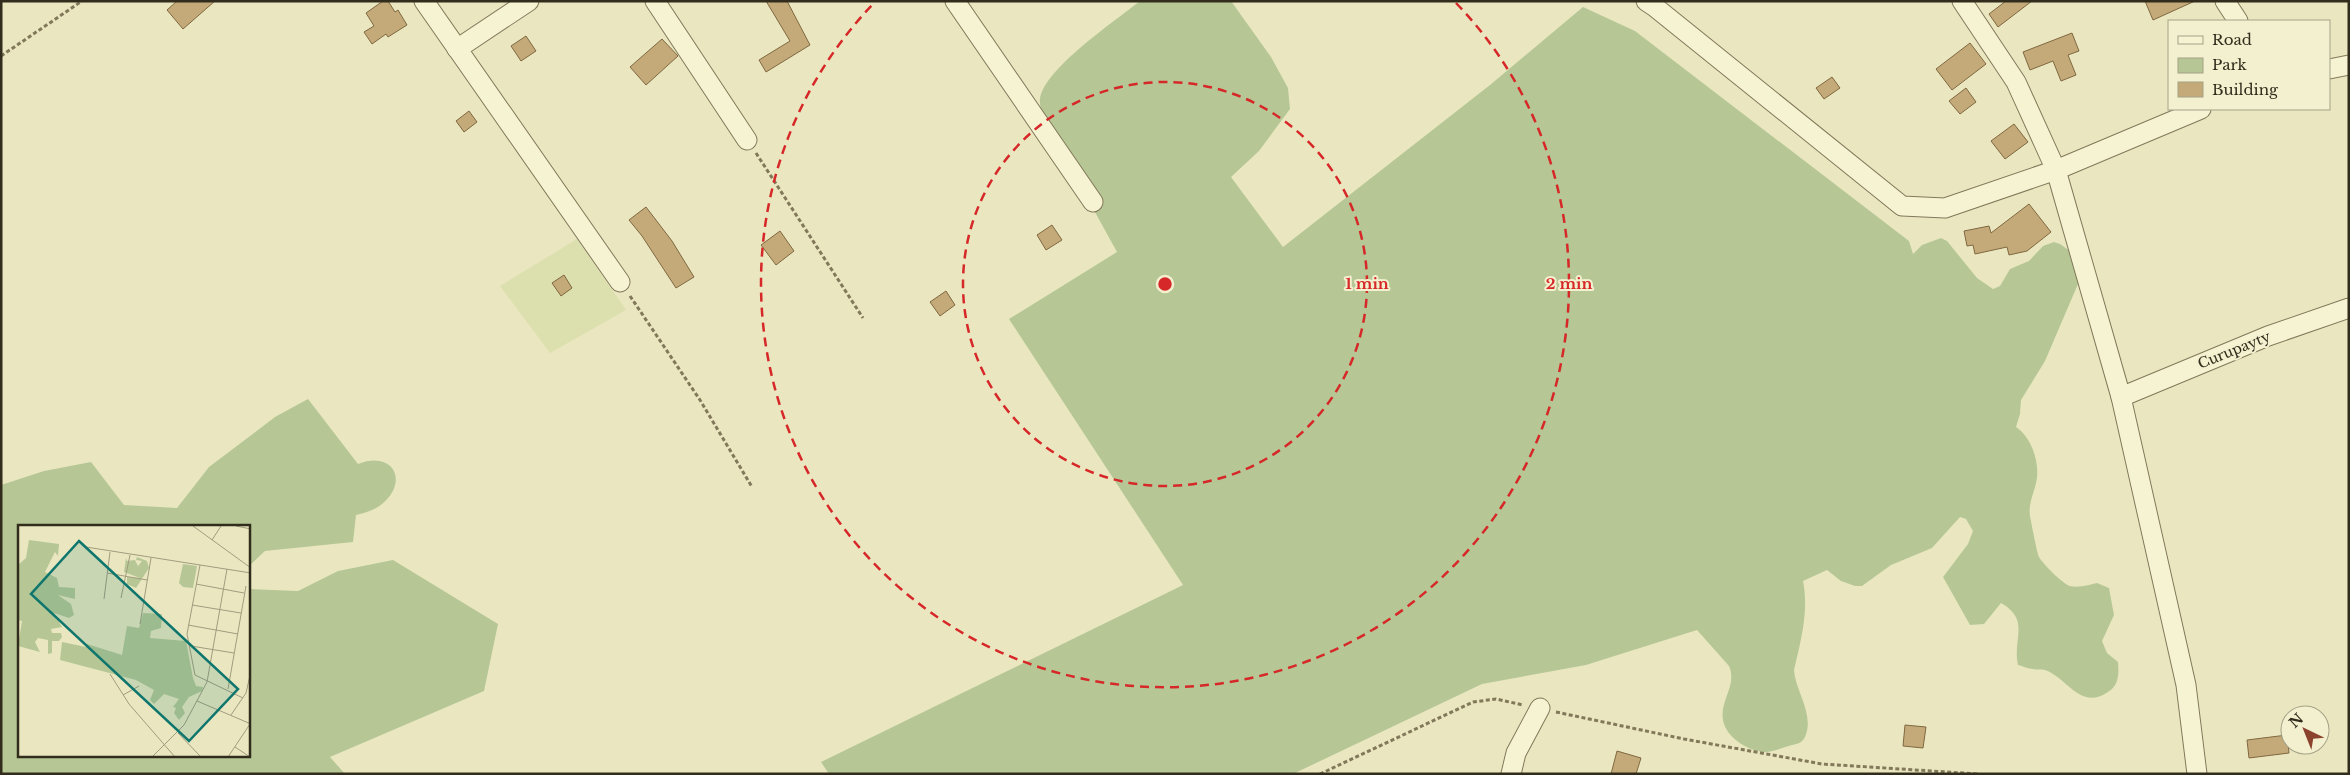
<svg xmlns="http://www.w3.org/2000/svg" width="2350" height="775" viewBox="0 0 2350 775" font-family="'Libre Baskerville',serif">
	<rect width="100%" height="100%" fill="#eae7c0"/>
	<!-- farmland -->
	<polygon fill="#dcdfae" points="577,239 626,310 550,353 500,286"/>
	<!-- green -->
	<g fill="#b6c795">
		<path d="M1140,1H1231L1271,57L1288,88L1290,109L1259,151L1231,177L1283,247L1490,85L1583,7L1635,31L1909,241L1913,254L1922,245L1941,238L1947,241L1977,278L1993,289L2000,286L2010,269L2029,261L2043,246L2054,242L2060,244L2077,256L2081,277L2045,361L2021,400L2020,414L2016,427C2031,437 2039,460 2037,478C2035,492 2028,502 2030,516C2031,521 2037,553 2039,557C2043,564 2063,584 2070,586C2079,588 2088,585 2097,583L2109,588L2114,615L2102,641L2107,653L2118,662C2119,674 2119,685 2108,692C2080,711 2068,678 2045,670C2041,669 2037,670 2033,669C2028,669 2023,666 2018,665C2012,639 2031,620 2001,603L1984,624L1970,625L1943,577L1968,544L1973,531L1966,519L1960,517L1932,548L1891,565L1862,586H1855L1841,581L1827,570L1803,581C1809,611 1801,640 1794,670C1795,690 1815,715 1805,737C1802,744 1795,744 1789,746C1781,748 1771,753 1763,752C1748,750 1729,739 1724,724C1717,702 1738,687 1729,666L1697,630L1586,665L1482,684L1293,774H829L821,762L1183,585L1009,319L1117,252L1043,118C1042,112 1039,104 1040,99C1044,69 1115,21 1140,1Z"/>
		<path d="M308,399L358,464C394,450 409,482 382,504C375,510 365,513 356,515L353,542L265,551L249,566V526H19V756H249V589L298,591L338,571L393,560L498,624L484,691L330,757L345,774H1V485L44,471L91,462L124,505L177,508L209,467L275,417Z"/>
	</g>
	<!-- building -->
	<g fill="#c5aa79" stroke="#7f6841">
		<polygon points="177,1 215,1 183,29 167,10"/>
		<polygon points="383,1 388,1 395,12 398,10 407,25 388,37 386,34 372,44 364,32 374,26 366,13"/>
		<polygon points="766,1 787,1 810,45 766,72 759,60 790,41"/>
		<polygon points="2006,1 2032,1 1998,27 1989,14"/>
		<polygon points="2145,1 2195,1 2153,20"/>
		<polygon points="2072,33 2079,51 2068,55 2076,75 2061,81 2053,61 2030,70 2023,52"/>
		<polygon points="526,36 536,51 521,61 511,46"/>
		<polygon points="662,39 678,56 646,85 630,67"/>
		<polygon points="1970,43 1986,64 1952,90 1936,69"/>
		<polygon points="1832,77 1840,88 1824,99 1816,88"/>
		<polygon points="1966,88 1976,102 1960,114 1949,101"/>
		<polygon points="469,111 477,122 464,132 456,121"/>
		<polygon points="2014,124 2028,142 2005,159 1991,141"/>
		<polygon points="2029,204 2051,232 2027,251 2009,255 2007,247 1975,254 1973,245 1967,246 1964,231 1989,226 1991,233"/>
		<polygon points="646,207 672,241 694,277 676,288 642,236 629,220"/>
		<polygon points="1052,225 1062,240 1046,250 1037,235"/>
		<polygon points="780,231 794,251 776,265 761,245"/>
		<polygon points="564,275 572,288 561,296 552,283"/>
		<polygon points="946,291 955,305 940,316 930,302"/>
		<polygon points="1905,725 1926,727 1923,748 1903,746"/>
		<polygon points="2287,735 2289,753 2249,758 2247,740"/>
		<polygon points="1617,751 1641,758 1636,774 1611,774"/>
	</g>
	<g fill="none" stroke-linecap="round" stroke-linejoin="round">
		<defs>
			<g id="street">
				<polyline points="424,1 620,282"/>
				<polyline points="655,1 747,140"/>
				<polyline points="955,1 1093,202"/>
				<polyline points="1646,1 1655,7 1902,206 1945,208 2056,170 2201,109"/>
				<polyline points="1962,1 2016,82 2056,170 2121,397 2186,685 2197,774"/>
				<polyline points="2225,1 2238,21"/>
				<polyline points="457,49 529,1"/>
				<polyline points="2329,69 2349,65"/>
				<polyline points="2121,397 2268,336 2349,308"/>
				<polyline points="1511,774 1516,753 1540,708"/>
			</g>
		</defs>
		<!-- street casing -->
		<use href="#street" stroke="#82785a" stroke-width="21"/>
		<!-- path -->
		<g stroke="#82785a" stroke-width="3" stroke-dasharray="4 2.5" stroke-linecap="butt">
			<polyline points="1,56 82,1"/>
			<polyline points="756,153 863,318"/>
			<polyline points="630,296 700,400 752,487"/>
			<polyline points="1556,712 1684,739 1822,764 1978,774"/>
			<polyline points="1320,774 1473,702 1496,699 1523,705"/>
		</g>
		<!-- street -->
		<use href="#street" stroke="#f6f3d3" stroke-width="19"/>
	</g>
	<!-- distance rings -->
	<g fill="none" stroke="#d62828" stroke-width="2.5" stroke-dasharray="9 6">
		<circle cx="1165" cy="284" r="202"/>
		<path d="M1456 3A404 404 0 1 1 874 3"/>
	</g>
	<g text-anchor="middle" stroke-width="4" stroke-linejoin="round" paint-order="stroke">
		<!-- street labels -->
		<g font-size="14" fill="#322c1d" stroke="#f2f0cf">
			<text transform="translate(2234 350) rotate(-22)" y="5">Curupayty</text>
		</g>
	</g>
	<!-- overview -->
	<g transform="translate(18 525)">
		<rect width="232" height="232" fill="#eae7c0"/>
		<path d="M11,15L41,19L40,31L37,27L27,47L39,53L41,62L57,63V74L40,70L53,79L56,90L51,93L36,88L44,102L33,104L34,108H43L44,112L41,116H34V128L30,129V115L20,113L17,117L22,127L0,121L4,96L0,95V40L8,33ZM119,32L129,36L131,43L118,63L109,59V52L122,53L106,47L108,33L109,36L117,35L120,41L124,36L118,35ZM165,39L179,41L175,63L165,62L161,58ZM125,88L144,89L143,103L133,106L132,113L168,116L175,153L178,161L185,162L184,166L171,172L164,182L167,188L161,195L156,188L158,183L155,182L161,174L146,169L136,179L132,175L136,165L118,155L42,135L44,117L68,122L69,119L104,130L109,101L121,103Z" fill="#b6c795"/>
		<path fill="none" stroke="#a09c7f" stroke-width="1" d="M175,1L233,43M218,1L233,4M194,15L203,1M68,22L233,48M182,40L169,109L177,150L225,173M89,48L129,55M178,59L226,68M103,73L112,30M86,74L92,27M174,80L223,88M122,99L133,33M170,100L220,109M173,121L216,128M92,149L111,179L157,232M210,164L228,61M105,170L121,161M179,176L233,199M213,190L228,168L233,146M160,208L183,232M217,222L232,232M134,232L166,200L189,157L209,44M210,232L232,199"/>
		<path fill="#0f766e" fill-opacity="0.15" stroke="#0f766e" stroke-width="2.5" d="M61,16L220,164L171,216L13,69Z"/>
		<rect width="232" height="232" fill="none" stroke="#322c1d" stroke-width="2.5"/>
	</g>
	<circle cx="1165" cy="284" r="8" fill="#d62828" stroke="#f2f0cf" stroke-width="2.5"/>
	<g font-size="15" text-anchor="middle" font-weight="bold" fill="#d62828" stroke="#f2f0cf" stroke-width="4" stroke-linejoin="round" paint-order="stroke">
		<text x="1367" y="289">1 min</text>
		<text x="1569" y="289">2 min</text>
	</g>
	<!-- border -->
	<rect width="2350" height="775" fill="none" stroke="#322c1d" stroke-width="5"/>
	<!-- legend -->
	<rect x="2168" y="20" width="162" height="90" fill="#f2f0cf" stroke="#a5a288"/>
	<rect x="2178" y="36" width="25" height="8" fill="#f6f3d3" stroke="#a5a288"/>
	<text x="2212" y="45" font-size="15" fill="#322c1d">Road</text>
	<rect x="2178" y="58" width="25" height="15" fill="#b6c795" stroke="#a5a288"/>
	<text x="2212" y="70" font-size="15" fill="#322c1d">Park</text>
	<rect x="2178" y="82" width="25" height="15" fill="#c5aa79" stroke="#a5a288"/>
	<text x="2212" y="95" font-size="15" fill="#322c1d">Building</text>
	<!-- north arrow -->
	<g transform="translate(2305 730) rotate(317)"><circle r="24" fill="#f2f0cf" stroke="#a5a288"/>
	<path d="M0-4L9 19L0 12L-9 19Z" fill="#8c432e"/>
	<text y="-8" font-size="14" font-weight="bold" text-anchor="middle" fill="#322c1d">N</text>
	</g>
</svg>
